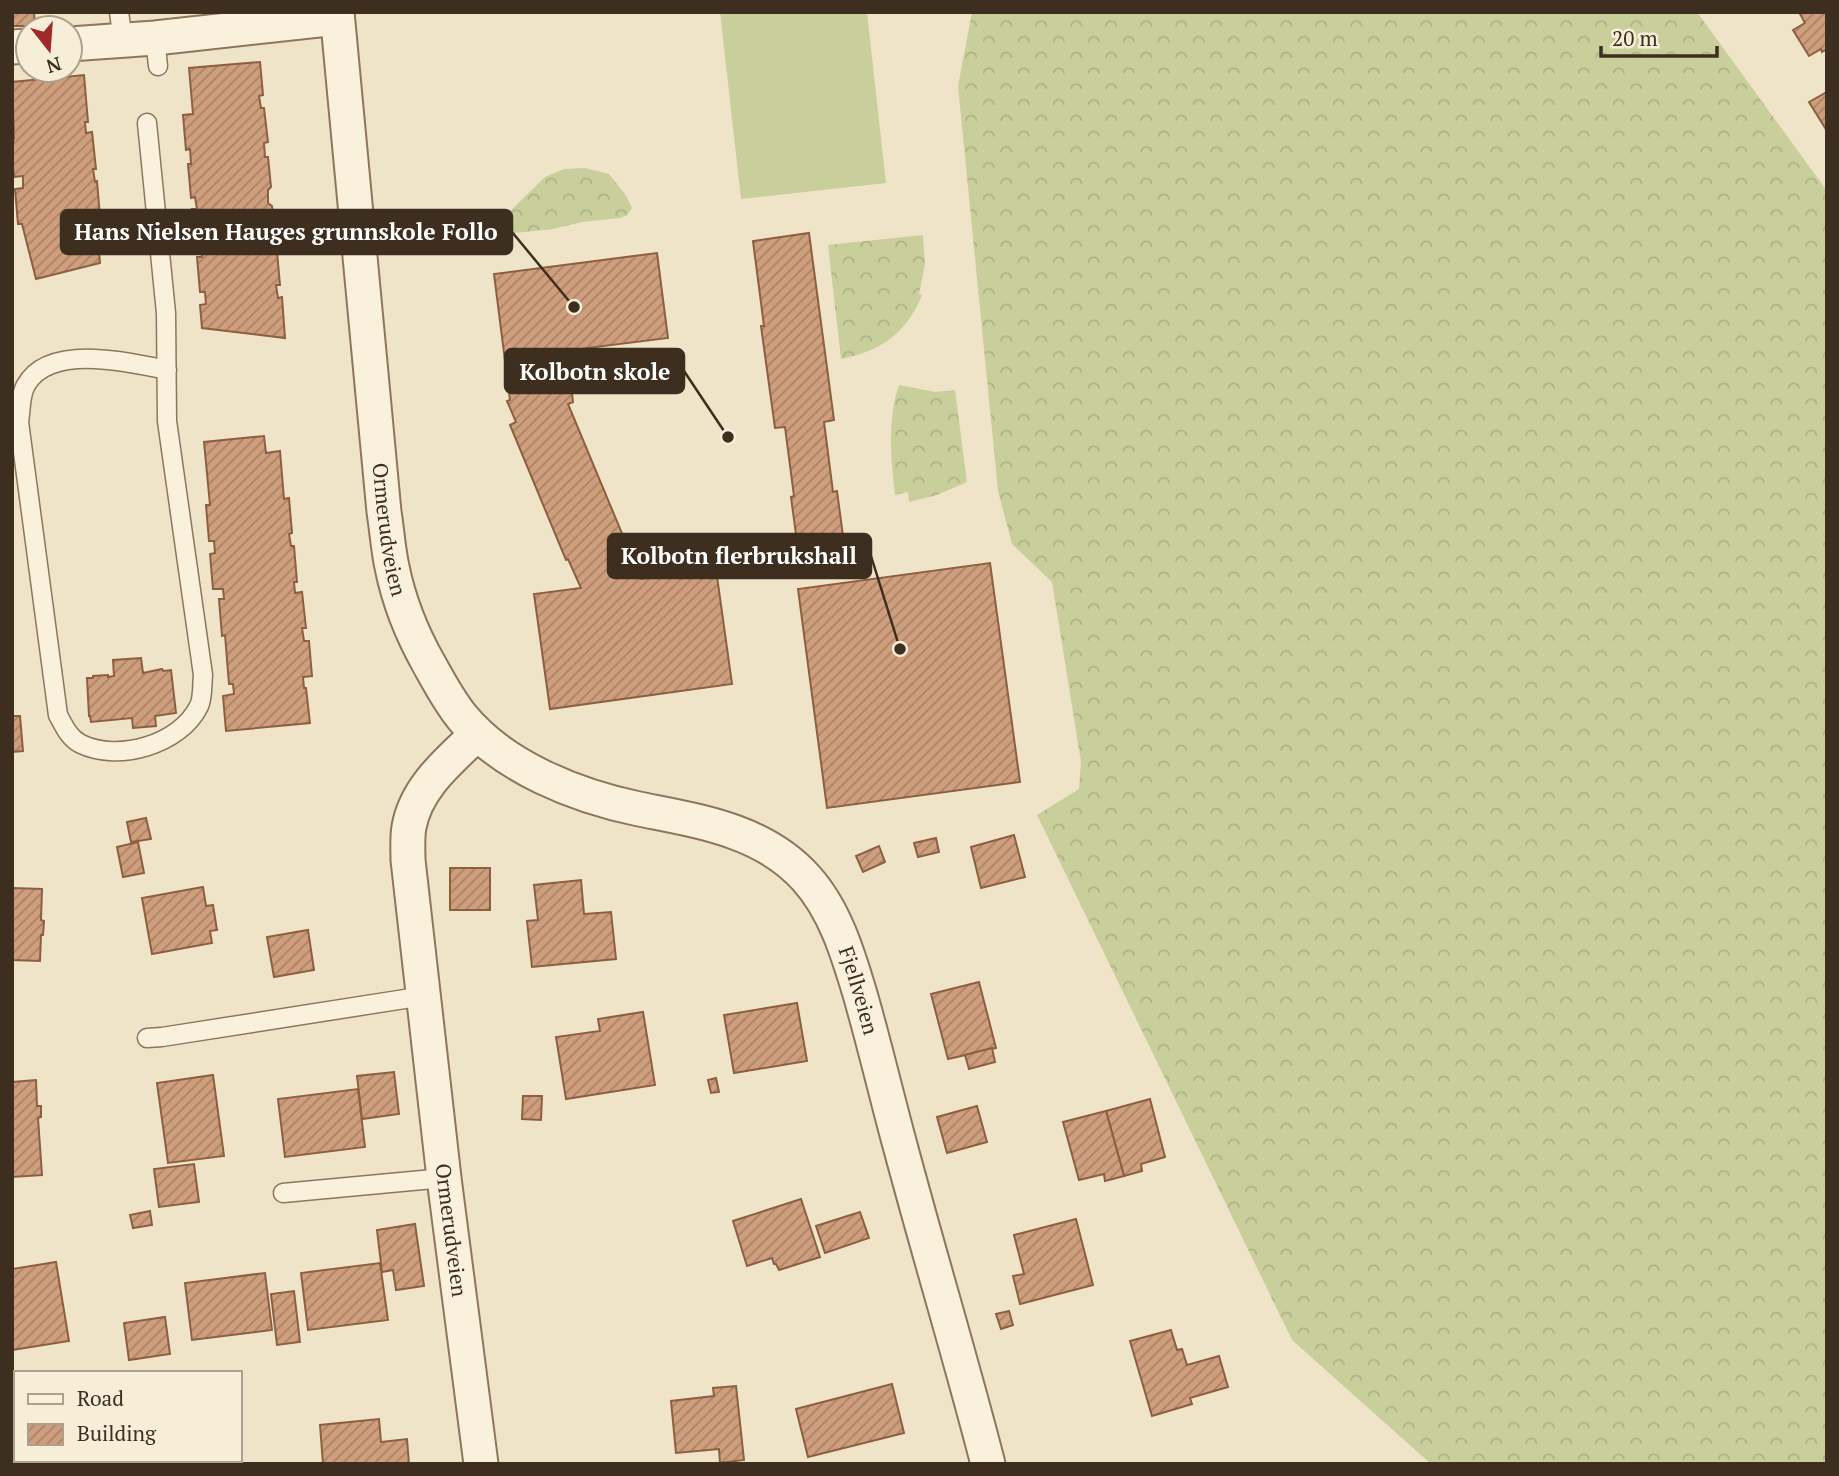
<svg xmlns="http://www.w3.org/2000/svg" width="1839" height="1476" viewBox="0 0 1839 1476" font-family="'PT Serif',serif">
	<defs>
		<pattern id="forest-crowns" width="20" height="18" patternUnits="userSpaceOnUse" patternTransform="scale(1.75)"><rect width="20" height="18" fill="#c9cf9b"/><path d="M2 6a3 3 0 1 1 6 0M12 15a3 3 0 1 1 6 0" fill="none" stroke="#aeb285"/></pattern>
		<pattern id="building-hatch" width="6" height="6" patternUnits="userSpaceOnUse" patternTransform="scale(1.75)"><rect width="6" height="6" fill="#cf9f7d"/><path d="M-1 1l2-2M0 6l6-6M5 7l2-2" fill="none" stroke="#a98266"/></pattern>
	</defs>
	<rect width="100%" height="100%" fill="#f0e4c8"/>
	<!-- forest -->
	<g fill="url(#forest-crowns)">
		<polygon points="972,12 1697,12 1827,191 1827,1464 1431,1464 1292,1340 1037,815 1079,789 1081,762 1052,582 1012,544 998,491 958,86"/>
		<polygon points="585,168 609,174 625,194 632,208 627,215 620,218 582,222 553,229 515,233 504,231 498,223 545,177 564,169"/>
		<path d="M923,235L925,264L919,294L922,295C907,333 881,351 841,359L828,245Z"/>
		<path d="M899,385L935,392L955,390L967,482L937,495L909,502L908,492L895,495C891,457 887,421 899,385Z"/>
	</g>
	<!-- pitch -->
	<polygon fill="#c9cf9b" points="720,12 867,12 886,183 741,199"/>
	<!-- building -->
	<g fill="url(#building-hatch)" stroke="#8d5f41" stroke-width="2">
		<polygon points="12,12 34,12 35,26 12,26"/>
		<polygon points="1799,12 1827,12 1827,49 1822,52 1821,49 1809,56 1793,30 1805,23"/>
		<polygon points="260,62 263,95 259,96 261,108 264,108 268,142 264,143 265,157 268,157 271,187 268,190 268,203 272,206 275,235 271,237 273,252 277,252 280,285 276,285 278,298 282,297 285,338 202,328 200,305 206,304 205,292 200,292 197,257 202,257 201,244 195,245 192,209 197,209 195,197 191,198 188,164 191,164 190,149 186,150 183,115 193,114 189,68"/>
		<polygon points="84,75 88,122 85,122 86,133 92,132 96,169 93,169 95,182 97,181 100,217 92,218 93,228 97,228 100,263 36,279 22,224 18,224 15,189 23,188 23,176 14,177 12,156 12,140 14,139 12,82"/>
		<polygon points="1827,92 1827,131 1809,102"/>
		<polygon points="809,233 834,420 824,422 833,492 837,491 843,536 797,542 791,497 794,496 785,427 775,428 761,326 764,326 753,241"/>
		<polygon points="657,253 668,338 571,350 576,392 572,393 573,402 568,404 641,579 716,569 732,684 550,709 534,594 581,588 568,559 566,560 510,425 516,422 507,401 510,400 494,274"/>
		<polygon points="264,436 266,453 280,451 284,499 289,498 292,533 289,534 291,546 294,546 297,582 294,582 295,593 302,592 306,628 302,628 304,641 309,641 312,676 303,677 304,688 306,688 310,723 226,731 223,696 234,694 233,684 229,684 225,635 222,636 219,599 224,599 223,589 213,589 210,554 215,553 214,541 209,541 206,505 210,505 204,442"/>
		<polygon points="990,563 1020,782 827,808 798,589"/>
		<polygon points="141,658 143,673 162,669 163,671 171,670 176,713 155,716 156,726 133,728 132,718 91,722 90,716 89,716 87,678 93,678 93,676 108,675 108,677 114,676 113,660"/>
		<polygon points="12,716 20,716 23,751 12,752"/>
		<polygon points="146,818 151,839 131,842 127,822"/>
		<polygon points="1014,835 1025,877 981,888 971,847"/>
		<polygon points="936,838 939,852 918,857 914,843"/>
		<polygon points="138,842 144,873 123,877 117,847"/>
		<polygon points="879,846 885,862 863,872 856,856"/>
		<rect x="450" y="868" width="40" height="42"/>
		<polygon points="581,880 584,914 611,912 616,959 532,967 527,921 538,920 534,885"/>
		<polygon points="203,887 206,906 213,905 217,930 210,931 212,943 152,954 142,898"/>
		<polygon points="12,888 42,889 41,920 44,921 43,935 41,935 40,961 12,960"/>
		<polygon points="308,930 314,970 274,977 267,937"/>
		<polygon points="979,982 996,1048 948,1059 931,994"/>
		<polygon points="797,1003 807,1061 734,1073 724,1015"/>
		<polygon points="643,1012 655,1085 566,1099 556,1037 600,1031 598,1019"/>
		<polygon points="992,1048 995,1062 969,1069 965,1055"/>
		<polygon points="394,1072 399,1114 362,1119 357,1076"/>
		<polygon points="213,1075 224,1156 168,1163 157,1083"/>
		<polygon points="716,1078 719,1092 711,1093 708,1080"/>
		<polygon points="36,1080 37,1106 41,1106 41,1117 38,1118 42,1175 12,1177 12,1082"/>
		<polygon points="358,1089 365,1147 285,1157 278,1099"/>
		<polygon points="523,1096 542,1096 541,1120 522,1119"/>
		<polygon points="1150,1099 1165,1157 1141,1164 1142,1171 1124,1176 1106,1111"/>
		<polygon points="977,1106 987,1142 947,1153 937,1117"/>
		<polygon points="1106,1111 1124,1176 1105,1181 1104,1174 1079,1180 1063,1122"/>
		<polygon points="194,1164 199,1202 159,1207 154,1169"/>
		<polygon points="801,1199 820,1257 779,1270 776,1264 774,1264 772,1258 747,1266 733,1221"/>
		<polygon points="150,1211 152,1225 133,1228 130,1215"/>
		<polygon points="860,1212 869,1238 825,1253 816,1226"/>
		<polygon points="1076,1219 1093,1285 1020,1304 1013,1276 1024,1274 1014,1235"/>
		<polygon points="415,1224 424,1286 396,1290 393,1270 382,1272 377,1230"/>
		<polygon points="56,1262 69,1341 12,1350 12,1269"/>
		<polygon points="380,1263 388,1320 308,1330 301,1273"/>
		<polygon points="265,1273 272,1330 192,1340 185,1283"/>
		<polygon points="294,1291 300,1342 277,1345 271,1294"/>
		<polygon points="1009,1311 1013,1325 1001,1329 996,1314"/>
		<polygon points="165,1317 170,1354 129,1360 124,1323"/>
		<polygon points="1171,1330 1177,1350 1182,1349 1187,1365 1219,1356 1228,1387 1190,1398 1192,1404 1152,1416 1130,1341"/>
		<polygon points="892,1384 904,1433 808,1457 796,1409"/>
		<polygon points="736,1386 744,1460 720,1463 719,1449 676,1453 671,1401 714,1396 713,1388"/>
		<polygon points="379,1419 381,1442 407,1439 409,1464 323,1464 320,1425"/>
		<rect x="26" y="1460" width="52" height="4"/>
	</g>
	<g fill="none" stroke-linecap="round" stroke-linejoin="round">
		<defs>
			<g id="lane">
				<polyline points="119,12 123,41"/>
				<polyline points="155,38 158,66"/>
				<path d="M147,123L166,313L167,421L203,675C202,684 203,698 199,706C180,745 118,762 81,744C69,738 64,726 58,715L19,422C21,411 20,395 26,385C49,343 129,362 167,370"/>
				<polyline points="147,1038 162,1037 424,996"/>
				<polyline points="283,1193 444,1178"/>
			</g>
			<g id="street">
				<path id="s1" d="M337,12L384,512C387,530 388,549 392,567C399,602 412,634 429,664C439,682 449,701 462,717C503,767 576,796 639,809C698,821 763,830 806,878C835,910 848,954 860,994C875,1046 887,1098 901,1149C929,1254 961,1359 988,1464"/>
				<polyline points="70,44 155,38 337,18"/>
				<polyline points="12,47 28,46"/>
				<path id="s2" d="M477,734C450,760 416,787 409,827C407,838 408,849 408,860L444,1178L481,1464"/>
			</g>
		</defs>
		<!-- lane casing -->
		<use href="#lane" stroke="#8d765c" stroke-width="21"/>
		<!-- street casing -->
		<use href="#street" stroke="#8d765c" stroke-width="37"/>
		<!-- lane -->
		<use href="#lane" stroke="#faf1dc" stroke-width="18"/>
		<!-- street -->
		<use href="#street" stroke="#faf1dc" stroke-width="33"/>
	</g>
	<g text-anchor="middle" stroke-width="5" stroke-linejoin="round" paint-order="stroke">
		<!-- street labels -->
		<g font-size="21" fill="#3d2e20" stroke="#f7eed8">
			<text dy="7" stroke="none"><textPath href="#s1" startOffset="520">Ormerudveien</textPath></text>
			<text dy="7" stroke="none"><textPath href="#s1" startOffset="1237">Fjellveien</textPath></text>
			<text dy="7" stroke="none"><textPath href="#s2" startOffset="523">Ormerudveien</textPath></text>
		</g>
	</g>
	<!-- callouts -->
	<path fill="none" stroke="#3d2e20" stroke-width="2.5" d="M574 307L512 232M728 437L684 371M900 649L871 556"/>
	<g fill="#3d2e20" stroke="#f7eed8" stroke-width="2.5">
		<circle cx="574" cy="307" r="7"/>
		<circle cx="728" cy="437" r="7"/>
		<circle cx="900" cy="649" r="7"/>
	</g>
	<g fill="#3d2e20" stroke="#3d2e20" stroke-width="2.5">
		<rect x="61" y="210" width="451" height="44" rx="7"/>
		<rect x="505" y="349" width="179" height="44" rx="7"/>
		<rect x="608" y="534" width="263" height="44" rx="7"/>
	</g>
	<g font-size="23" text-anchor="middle" font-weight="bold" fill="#fff">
		<text x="286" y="240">Hans Nielsen Hauges grunnskole Follo</text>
		<text x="595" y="380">Kolbotn skole</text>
		<text x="739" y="564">Kolbotn flerbrukshall</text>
	</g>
	<!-- border -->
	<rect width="1839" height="1476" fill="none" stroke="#3d2e20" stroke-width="28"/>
	<!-- legend -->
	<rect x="14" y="1371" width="228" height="91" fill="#f7eed8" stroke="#ada18e" stroke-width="2"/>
	<rect x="28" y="1394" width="35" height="10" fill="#faf1dc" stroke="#ada18e" stroke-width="2"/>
	<text x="77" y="1406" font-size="21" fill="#3d2e20">Road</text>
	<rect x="28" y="1424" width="35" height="21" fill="url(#building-hatch)" stroke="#ada18e" stroke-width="2"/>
	<text x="77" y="1441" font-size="21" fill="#3d2e20">Building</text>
	<!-- north arrow -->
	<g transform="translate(49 49) rotate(163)"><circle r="33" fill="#f7eed8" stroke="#ada18e" stroke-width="2"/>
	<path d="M0-5L12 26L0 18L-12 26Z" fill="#9e2a2b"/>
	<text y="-10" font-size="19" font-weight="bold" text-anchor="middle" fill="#3d2e20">N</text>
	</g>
	<!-- scale -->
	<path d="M1601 46v10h116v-10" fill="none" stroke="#3d2e20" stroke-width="3.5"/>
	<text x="1612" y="46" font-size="21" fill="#3d2e20" stroke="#f7eed8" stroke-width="5" paint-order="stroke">20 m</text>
</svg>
